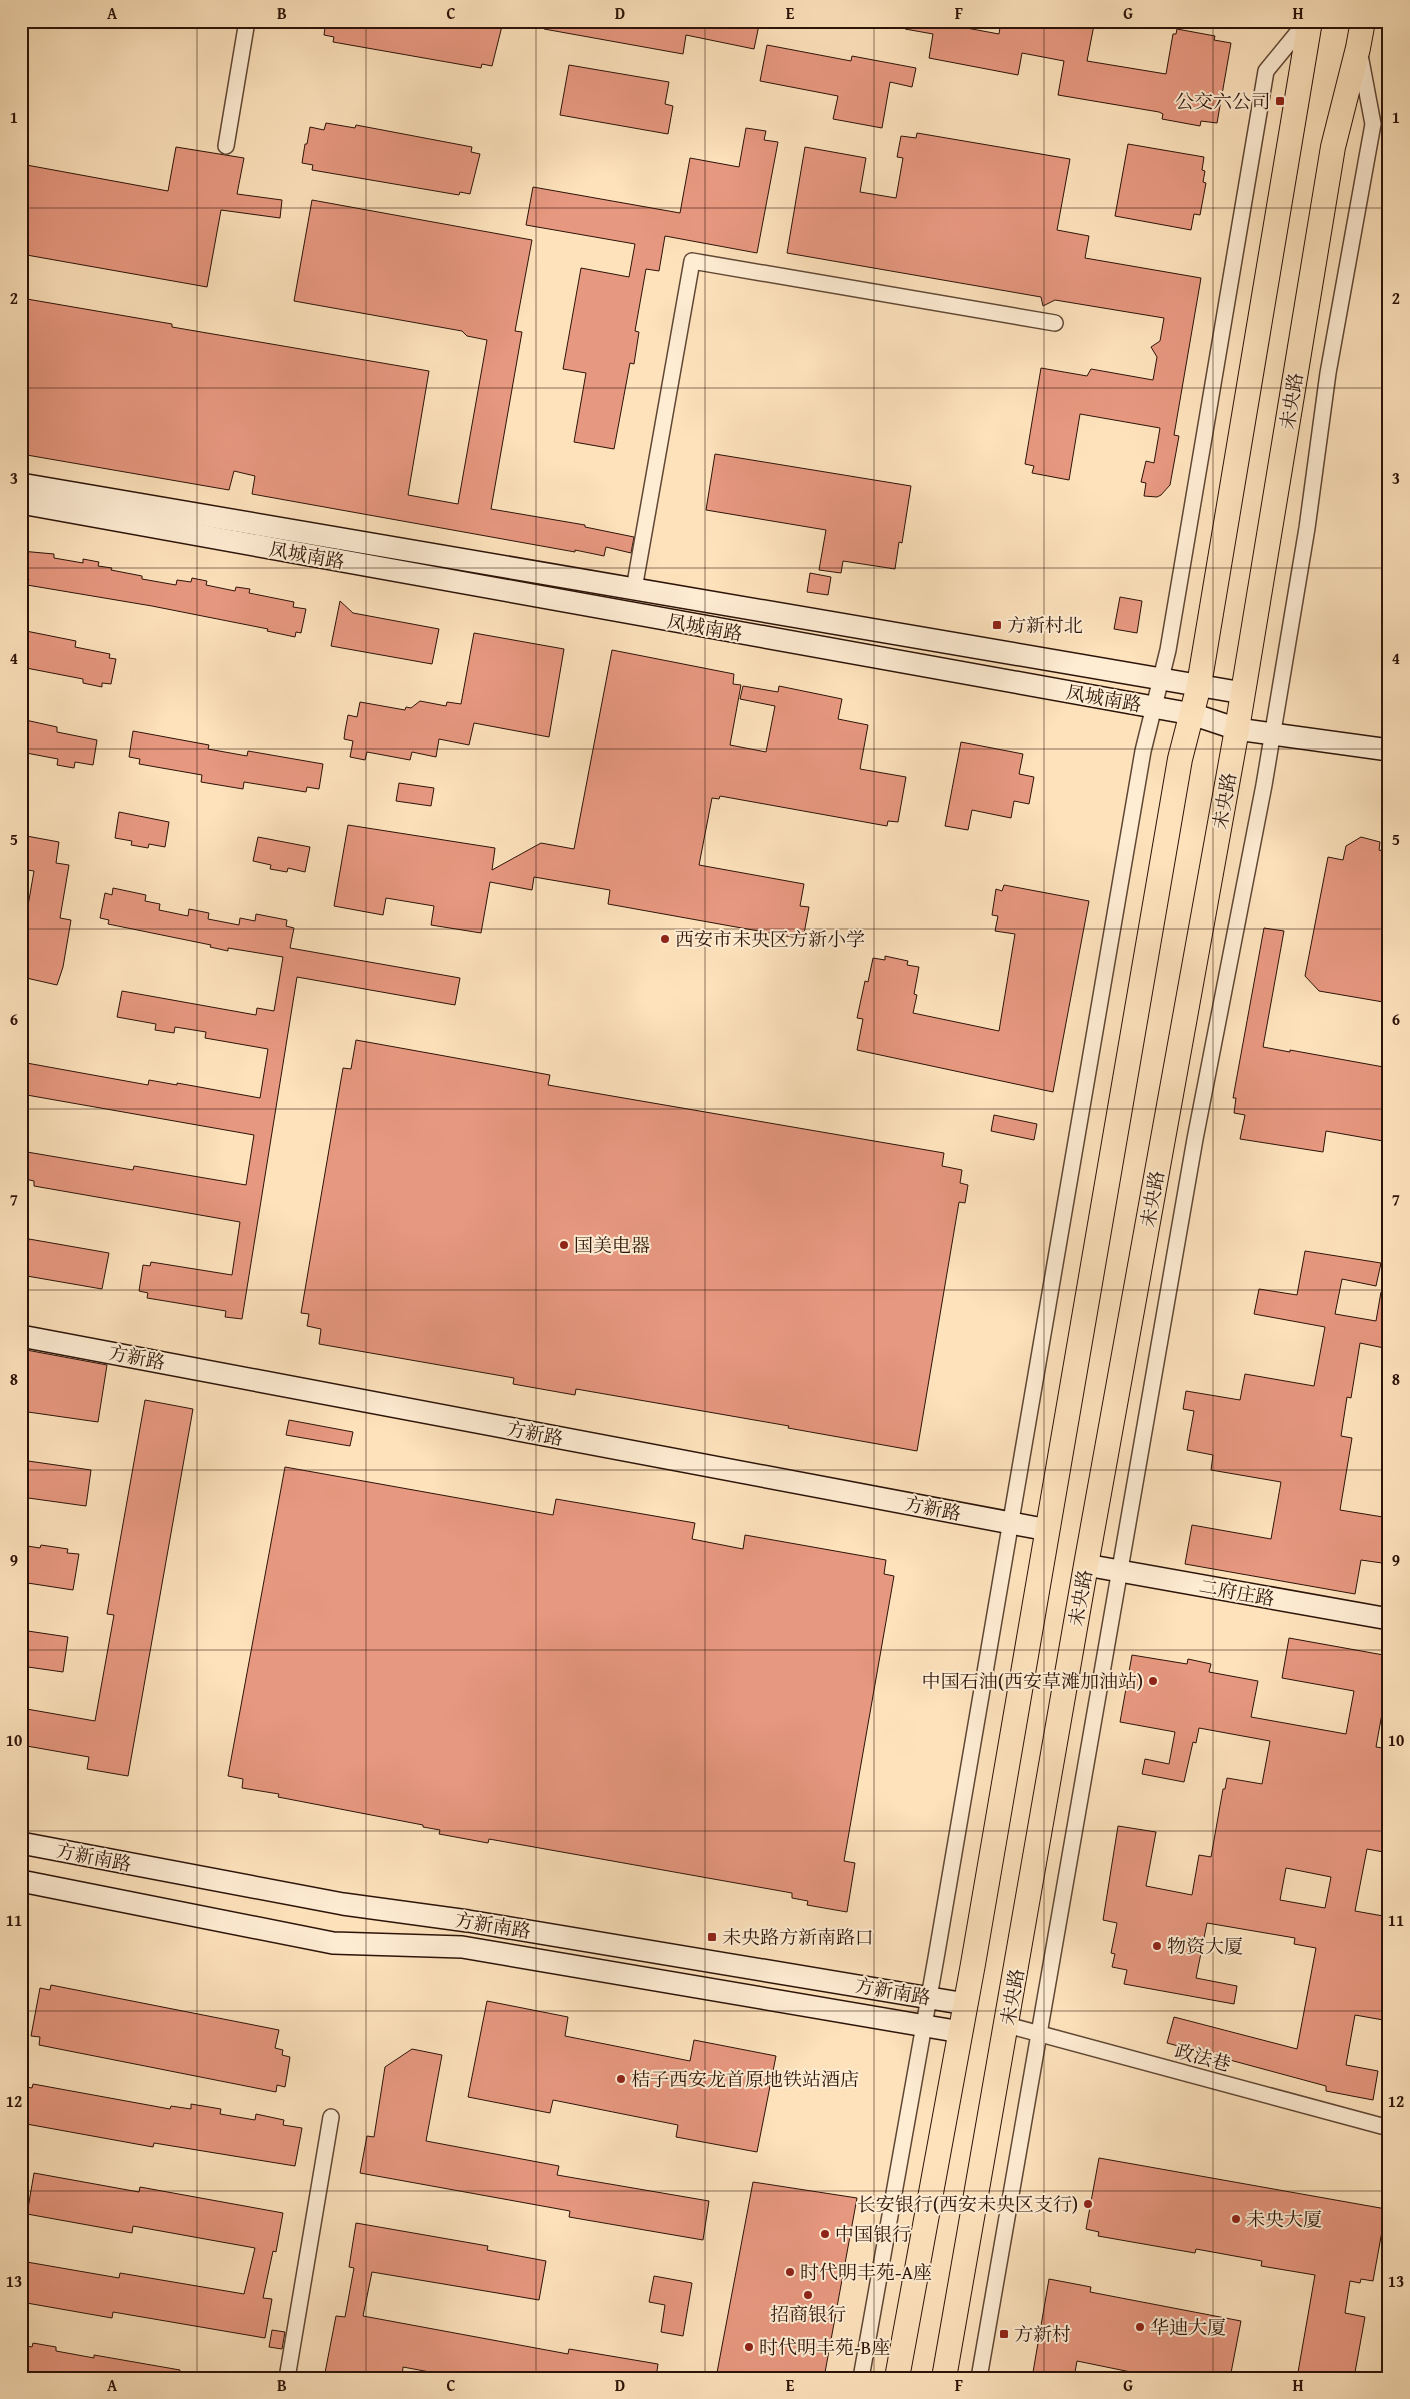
<svg xmlns="http://www.w3.org/2000/svg" width="1410" height="2399" viewBox="0 0 1410 2399" font-family="'Gentium Book Plus','Noto Serif SC',serif">
	<rect width="100%" height="100%" fill="#fde2bc"/>
	<filter id="stains"><feTurbulence type="fractalNoise" baseFrequency=".004" numOctaves="4"/><feColorMatrix values="0 0 0 0 .2 0 0 0 0 .09 0 0 0 0 .02 0 0 0 .5 -.17"/></filter>
	<radialGradient id="worn" r=".72"><stop offset=".6" stop-color="#630" stop-opacity="0"/><stop offset="1" stop-color="#630" stop-opacity=".3"/></radialGradient>
	<!-- building -->
	<g fill="#e79880" stroke="#2c1308" fill-rule="evenodd">
		<polygon points="326,21 493,21 492,24 502,26 492,66 482,64 481,68 333,42 334,37 324,35"/>
		<polygon points="544,21 741,21 759,25 754,49 686,35 683,54 544,29"/>
		<polygon points="906,21 962,21 961,27 999,34 1001,21 1090,21 1089,24 1094,25 1087,61 1166,74 1173,34 1176,34 1177,29 1215,36 1214,40 1231,43 1217,123 1201,121 1200,126 1162,119 1163,114 1159,112 1058,95 1064,61 1022,53 1018,75 929,58 933,34 905,29"/>
		<polygon points="767,45 851,61 852,56 916,68 912,87 890,82 882,128 833,119 838,96 760,81"/>
		<polygon points="569,65 669,82 665,104 673,106 668,134 560,115"/>
		<polygon points="326,123 355,128 356,125 472,147 471,152 480,154 470,194 460,192 459,195 312,170 313,165 302,163 305,144 307,144 310,127 324,130"/>
		<polygon points="746,128 766,131 764,140 778,142 757,253 665,236 659,271 646,269 635,331 639,332 634,364 630,363 614,449 574,442 586,373 563,369 581,268 629,277 635,244 526,225 533,187 680,213 690,158 739,167"/>
		<polygon points="917,133 1070,159 1057,230 1089,236 1085,258 1201,278 1174,435 1179,436 1170,485 1161,495 1157,497 1144,496 1146,483 1141,482 1146,461 1154,463 1160,428 1080,414 1069,480 1032,473 1034,466 1025,464 1041,368 1087,376 1091,369 1153,380 1157,357 1151,347 1160,341 1164,318 1055,300 1043,306 1041,297 787,253 805,147 866,158 860,192 896,198 903,158 897,157 901,136 916,138"/>
		<polygon points="1128,144 1204,157 1202,170 1205,171 1203,182 1206,183 1200,215 1194,214 1191,230 1115,216"/>
		<polygon points="176,147 244,158 237,194 282,200 280,218 221,210 207,287 21,254 21,164 168,191"/>
		<polygon points="312,200 532,240 515,331 522,332 491,509 585,525 585,527 634,537 631,553 606,547 604,556 575,550 575,552 252,494 255,476 234,471 229,490 21,454 21,298 172,324 172,327 429,371 408,495 458,504 487,340 467,336 462,331 294,301"/>
		<polygon points="715,454 911,486 902,543 899,542 895,569 843,561 841,573 819,570 826,530 706,510"/>
		<polygon points="21,551 54,554 54,558 83,563 83,559 99,562 98,566 112,568 111,570 142,576 142,579 176,585 177,580 191,582 192,578 207,581 206,585 235,591 236,587 250,589 249,593 294,602 293,607 306,609 301,633 296,632 295,637 267,631 268,629 152,606 27,585 29,579 21,578"/>
		<polygon points="810,573 831,577 828,595 807,592"/>
		<polygon points="1120,597 1142,601 1137,633 1114,629"/>
		<polygon points="340,601 353,613 439,629 432,664 331,646"/>
		<polygon points="21,630 76,641 75,647 110,654 109,658 116,659 111,684 102,683 102,687 83,683 83,679 21,667"/>
		<polygon points="474,633 564,649 549,737 474,723 469,745 439,739 436,757 412,752 410,760 367,752 365,760 350,757 353,741 344,739 345,731 348,715 357,717 360,702 405,710 406,707 411,708 420,701 446,706 447,702 461,704"/>
		<polygon points="612,650 734,674 733,684 741,685 730,745 766,752 775,706 740,699 743,686 778,692 779,686 842,699 838,719 868,725 860,769 906,777 898,822 888,821 887,826 720,796 719,799 712,798 699,865 804,884 800,906 809,907 803,939 608,904 610,890 534,877 532,890 490,882 481,933 431,925 434,906 386,898 383,915 334,906 348,825 495,848 492,870 541,843 574,849"/>
		<polygon points="21,719 57,727 57,732 97,740 93,765 75,762 74,768 57,765 58,759 21,752"/>
		<polygon points="133,731 209,745 208,749 247,756 248,751 323,764 319,789 307,787 306,792 244,782 243,789 201,782 202,775 139,764 140,759 129,757"/>
		<polygon points="961,742 1023,754 1019,774 1034,777 1029,804 1014,801 1011,818 972,810 968,830 945,826"/>
		<polygon points="399,783 434,788 431,806 396,801"/>
		<polygon points="119,812 169,822 165,847 149,844 148,848 131,845 132,841 115,838"/>
		<polygon points="21,835 59,842 56,863 69,865 60,918 71,920 63,967 57,985 22,977 26,960 21,960 21,946 34,871 21,869"/>
		<polygon points="258,837 310,847 305,872 288,868 287,872 270,869 271,865 253,861"/>
		<polygon points="1361,837 1380,842 1379,850 1389,852 1389,1003 1319,991 1305,976 1328,857 1343,860 1346,846"/>
		<polygon points="1004,885 1089,901 1053,1092 857,1050 863,1019 857,1018 865,981 868,982 873,958 885,960 885,956 908,961 907,965 919,967 914,994 917,995 913,1013 999,1031 1015,934 995,931 998,916 992,915 996,889 1002,891"/>
		<polygon points="113,888 146,895 145,901 160,904 159,910 188,916 189,909 209,913 208,919 239,925 240,918 255,921 256,914 287,920 286,926 294,928 290,948 460,978 455,1005 297,977 242,1319 225,1317 226,1311 147,1298 148,1293 139,1291 143,1265 150,1266 151,1262 232,1275 240,1222 34,1186 34,1181 21,1178 21,1151 133,1170 134,1166 246,1185 254,1135 21,1094 21,1062 148,1085 149,1080 177,1085 177,1083 260,1098 268,1049 205,1038 206,1032 175,1027 174,1033 155,1030 156,1024 117,1017 122,991 256,1015 257,1008 274,1011 283,957 228,948 228,951 210,947 211,945 108,924 109,920 100,918 105,893 112,895"/>
		<polygon points="1264,928 1284,931 1263,1047 1290,1052 1290,1050 1389,1068 1389,1142 1326,1131 1323,1152 1240,1139 1245,1115 1234,1113 1236,1098 1233,1098"/>
		<polygon points="356,1040 550,1075 548,1085 944,1153 942,1166 962,1170 960,1183 968,1185 965,1203 959,1202 917,1451 788,1428 789,1426 576,1389 575,1395 513,1384 514,1378 319,1344 321,1329 307,1326 309,1314 301,1313 343,1068 351,1069"/>
		<polygon points="994,1115 1037,1124 1034,1140 991,1131"/>
		<polygon points="29,1239 109,1253 102,1289 21,1275 21,1243 28,1244"/>
		<polygon points="1305,1251 1381,1263 1376,1286 1342,1279 1335,1314 1376,1321 1381,1292 1389,1293 1389,1349 1360,1343 1351,1398 1347,1397 1341,1436 1352,1438 1340,1510 1389,1518 1389,1564 1361,1560 1355,1594 1185,1564 1192,1525 1271,1539 1281,1482 1211,1470 1213,1455 1187,1450 1194,1411 1183,1409 1186,1391 1240,1400 1245,1374 1314,1386 1325,1327 1254,1314 1259,1289 1297,1295"/>
		<polygon points="21,1349 107,1365 98,1422 21,1411"/>
		<polygon points="145,1400 193,1409 128,1776 87,1769 89,1757 21,1745 21,1708 95,1721 114,1615 107,1614"/>
		<polygon points="289,1420 353,1432 350,1446 286,1435"/>
		<polygon points="21,1460 91,1470 86,1506 21,1497"/>
		<polygon points="285,1467 553,1515 556,1499 695,1523 692,1539 743,1549 745,1535 886,1560 884,1574 894,1576 844,1861 855,1863 847,1912 807,1905 808,1901 792,1898 792,1893 489,1839 488,1843 439,1834 440,1830 423,1827 423,1825 278,1797 279,1794 242,1788 243,1779 228,1776"/>
		<polygon points="21,1545 40,1548 41,1545 68,1549 67,1553 79,1554 73,1590 21,1582"/>
		<polygon points="21,1630 68,1637 63,1672 21,1666"/>
		<path d="M1289,1638L1389,1656V1697H1385L1376,1747L1389,1749V1853L1367,1849L1355,1911L1389,1917V2021L1355,2015L1346,2065L1378,2071L1373,2100L1326,2091V2086L1167,2043L1174,2017L1297,2049L1316,1948L1294,1944L1295,1938L1207,1923L1196,1978L1237,1986L1234,2004L1124,1984L1127,1970L1112,1967L1115,1954L1111,1953L1117,1923L1103,1920L1118,1826L1156,1832L1146,1886L1192,1895L1199,1855L1211,1857L1223,1789H1225L1227,1778L1262,1784L1270,1741L1199,1728L1196,1743L1193,1742L1184,1782L1142,1774L1145,1759L1169,1764L1175,1732L1120,1722L1132,1655L1187,1664L1188,1659L1211,1664L1209,1672L1258,1681L1251,1717L1346,1734L1354,1691L1282,1678ZM1286,1868L1331,1877L1325,1908L1280,1900Z"/>
		<polygon points="51,1985 279,2030 275,2048 283,2050 282,2055 290,2057 285,2087 277,2085 276,2092 39,2045 40,2037 31,2036 40,1988 50,1990"/>
		<polygon points="487,2001 568,2017 565,2036 690,2061 694,2040 776,2056 757,2152 676,2137 678,2125 553,2100 550,2113 468,2097"/>
		<polygon points="412,2049 442,2055 426,2141 559,2166 557,2175 709,2201 703,2240 569,2217 570,2211 360,2173 367,2136 374,2137 385,2067"/>
		<polygon points="33,2084 170,2109 171,2106 191,2109 191,2104 221,2109 220,2114 255,2120 256,2114 284,2120 283,2125 302,2128 295,2166 154,2143 153,2147 21,2123 21,2086 32,2088"/>
		<polygon points="1099,2158 1386,2209 1373,2281 1361,2279 1360,2283 1350,2281 1345,2313 1365,2317 1354,2378 1297,2378 1315,2275 1261,2266 1262,2261 1196,2249 1195,2253 1098,2236 1099,2232 1086,2229"/>
		<polygon points="34,2173 139,2192 140,2187 283,2213 276,2252 273,2251 263,2298 272,2299 265,2338 113,2312 112,2318 21,2302 21,2261 119,2278 120,2273 244,2294 255,2248 133,2226 132,2233 27,2214"/>
		<polygon points="753,2182 857,2198 824,2378 716,2378"/>
		<polygon points="356,2223 488,2246 487,2250 546,2261 539,2300 372,2272 363,2316 568,2354 569,2349 658,2364 656,2378 462,2378 403,2367 402,2378 324,2378 336,2316 345,2317 354,2268 349,2267"/>
		<polygon points="654,2276 692,2283 683,2336 661,2332 665,2305 649,2302"/>
		<polygon points="1049,2279 1091,2287 1090,2292 1241,2321 1230,2378 1160,2378 1077,2361 1074,2378 1032,2378"/>
		<polygon points="272,2330 285,2332 282,2349 269,2347"/>
		<polygon points="33,2343 56,2347 56,2351 94,2358 94,2355 180,2370 179,2378 50,2378 36,2375 36,2378 21,2378 21,2345 32,2347"/>
	</g>
	<g fill="none" stroke-linecap="round" stroke-linejoin="round">
		<defs>
			<g id="street">
				<polyline points="226,146 247,21"/>
				<polyline points="634,589 692,261 1055,323"/>
				<polyline points="1007,2025 1389,2128"/>
				<polyline points="287,2378 331,2117"/>
				<polyline points="861,2378 936,1958 1143,751 1168,650 1266,71 1307,21"/>
				<polyline points="979,2378 1195,1139 1264,785 1307,528 1328,373 1373,124 1360,55"/>
			</g>
			<g id="secondary">
				<polyline points="21,484 1243,693"/>
				<polyline points="21,503 1192,714 1237,729 1389,750"/>
				<polyline points="21,1336 1048,1530"/>
				<polyline points="1086,1565 1389,1619"/>
				<polyline points="21,1843 343,1904 468,1921 966,2004"/>
				<polyline points="21,1881 333,1943 462,1947 961,2032"/>
			</g>
			<g id="primary">
				<polyline points="897,2378 973,1964 1180,759 1199,685 1310,21"/>
				<polyline points="944,2378 1086,1565 1237,729 1333,147 1358,48 1363,21"/>
			</g>
		</defs>
		<!-- street casing -->
		<use href="#street" stroke="#604735" stroke-width="18"/>
		<!-- secondary casing -->
		<use href="#secondary" stroke="#2c1308" stroke-width="24"/>
		<!-- primary casing -->
		<use href="#primary" stroke="#2c1308" stroke-width="26"/>
		<!-- street -->
		<use href="#street" stroke="#feecd3" stroke-width="15"/>
		<!-- secondary -->
		<use href="#secondary" stroke="#feecd3" stroke-width="21"/>
		<!-- primary -->
		<use href="#primary" stroke="#fde2bc" stroke-width="24"/>
	</g>
	<!-- grid -->
	<path fill="none" stroke="#2c1308" stroke-width="1" stroke-opacity="0.55" d="M197,21V2378M366,21V2378M536,21V2378M705,21V2378M874,21V2378M1044,21V2378M1213,21V2378M21,208H1389M21,388H1389M21,568H1389M21,749H1389M21,929H1389M21,1109H1389M21,1290H1389M21,1470H1389M21,1650H1389M21,1831H1389M21,2011H1389M21,2191H1389"/>
	<!-- markers -->
	<g fill="#8f2418" stroke="#feecd3" stroke-width="2">
		<rect x="1275" y="96" width="10" height="10" rx="2.5"/>
		<rect x="992" y="620" width="10" height="10" rx="2.5"/>
		<circle cx="665" cy="939" r="5"/>
		<circle cx="564" cy="1245" r="5"/>
		<circle cx="1153" cy="1681" r="5"/>
		<rect x="707" y="1932" width="10" height="10" rx="2.5"/>
		<circle cx="1157" cy="1946" r="5"/>
		<circle cx="621" cy="2079" r="5"/>
		<circle cx="1088" cy="2204" r="5"/>
		<circle cx="1236" cy="2219" r="5"/>
		<circle cx="825" cy="2234" r="5"/>
		<circle cx="790" cy="2272" r="5"/>
		<circle cx="808" cy="2295" r="5"/>
		<circle cx="1140" cy="2327" r="5"/>
		<rect x="999" y="2329" width="10" height="10" rx="2.5"/>
		<circle cx="749" cy="2347" r="5"/>
	</g>
	<g text-anchor="middle" stroke-width="4" stroke-linejoin="round" paint-order="stroke">
		<!-- poi labels -->
		<g font-size="19" fill="#2c1308" stroke="#feecd3" text-anchor="start">
			<text x="1270" y="108" text-anchor="end">公交六公司</text>
			<text x="1007" y="632">方新村北</text>
			<text x="675" y="946">西安市未央区方新小学</text>
			<text x="574" y="1252">国美电器</text>
			<text x="1143" y="1688" text-anchor="end">中国石油(西安草滩加油站)</text>
			<text x="722" y="1944">未央路方新南路口</text>
			<text x="1167" y="1953">物资大厦</text>
			<text x="631" y="2086">桔子西安龙首原地铁站酒店</text>
			<text x="1078" y="2211" text-anchor="end">长安银行(西安未央区支行)</text>
			<text x="1246" y="2226">未央大厦</text>
			<text x="835" y="2241">中国银行</text>
			<text x="800" y="2279">时代明丰苑-A座</text>
			<text x="808" y="2321" text-anchor="middle">招商银行</text>
			<text x="1150" y="2334">华迪大厦</text>
			<text x="1014" y="2341">方新村</text>
			<text x="759" y="2354">时代明丰苑-B座</text>
		</g>
		<!-- street labels -->
		<g font-size="19" fill="#2c1308" stroke="#feecd3">
			<text transform="translate(1291 401) rotate(-81)" y="7">未央路</text>
			<text transform="translate(307 555) rotate(10)" y="7">凤城南路</text>
			<text transform="translate(705 627) rotate(10)" y="7">凤城南路</text>
			<text transform="translate(1104 698) rotate(10)" y="7">凤城南路</text>
			<text transform="translate(1224 801) rotate(-80)" y="7">未央路</text>
			<text transform="translate(1152 1199) rotate(-80)" y="7">未央路</text>
			<text transform="translate(137 1357) rotate(11)" y="7">方新路</text>
			<text transform="translate(535 1433) rotate(11)" y="7">方新路</text>
			<text transform="translate(933 1508) rotate(11)" y="7">方新路</text>
			<text transform="translate(1237 1592) rotate(10)" y="7">二府庄路</text>
			<text transform="translate(1080 1598) rotate(-80)" y="7">未央路</text>
			<text transform="translate(94 1857) rotate(11)" y="7">方新南路</text>
			<text transform="translate(493 1925) rotate(9)" y="7">方新南路</text>
			<text transform="translate(893 1991) rotate(10)" y="7">方新南路</text>
			<text transform="translate(1012 1997) rotate(-80)" y="7">未央路</text>
			<text transform="translate(1203 2057) rotate(15)" y="7">政法巷</text>
		</g>
	</g>
	<!-- margin -->
	<rect width="1410" height="2399" fill="none" stroke="#fde2bc" stroke-width="55"/>
	<rect x="28" y="28" width="1354" height="2344" fill="none" stroke="#2c1308" stroke-width="2"/>
	<g font-size="16" text-anchor="middle" font-weight="bold" fill="#2c1308">
		<text x="112" y="19">A</text>
		<text x="282" y="19">B</text>
		<text x="451" y="19">C</text>
		<text x="620" y="19">D</text>
		<text x="790" y="19">E</text>
		<text x="959" y="19">F</text>
		<text x="1128" y="19">G</text>
		<text x="1298" y="19">H</text>
		<text x="14" y="123">1</text>
		<text x="1396" y="123">1</text>
		<text x="14" y="304">2</text>
		<text x="1396" y="304">2</text>
		<text x="14" y="484">3</text>
		<text x="1396" y="484">3</text>
		<text x="14" y="664">4</text>
		<text x="1396" y="664">4</text>
		<text x="14" y="845">5</text>
		<text x="1396" y="845">5</text>
		<text x="14" y="1025">6</text>
		<text x="1396" y="1025">6</text>
		<text x="14" y="1205">7</text>
		<text x="1396" y="1205">7</text>
		<text x="14" y="1385">8</text>
		<text x="1396" y="1385">8</text>
		<text x="14" y="1566">9</text>
		<text x="1396" y="1566">9</text>
		<text x="14" y="1746">10</text>
		<text x="1396" y="1746">10</text>
		<text x="14" y="1926">11</text>
		<text x="1396" y="1926">11</text>
		<text x="14" y="2107">12</text>
		<text x="1396" y="2107">12</text>
		<text x="14" y="2287">13</text>
		<text x="1396" y="2287">13</text>
		<text x="112" y="2391">A</text>
		<text x="282" y="2391">B</text>
		<text x="451" y="2391">C</text>
		<text x="620" y="2391">D</text>
		<text x="790" y="2391">E</text>
		<text x="959" y="2391">F</text>
		<text x="1128" y="2391">G</text>
		<text x="1298" y="2391">H</text>
	</g>
	<rect width="100%" height="100%" filter="url(#stains)"/>
	<rect width="100%" height="100%" fill="url(#worn)"/>
</svg>
